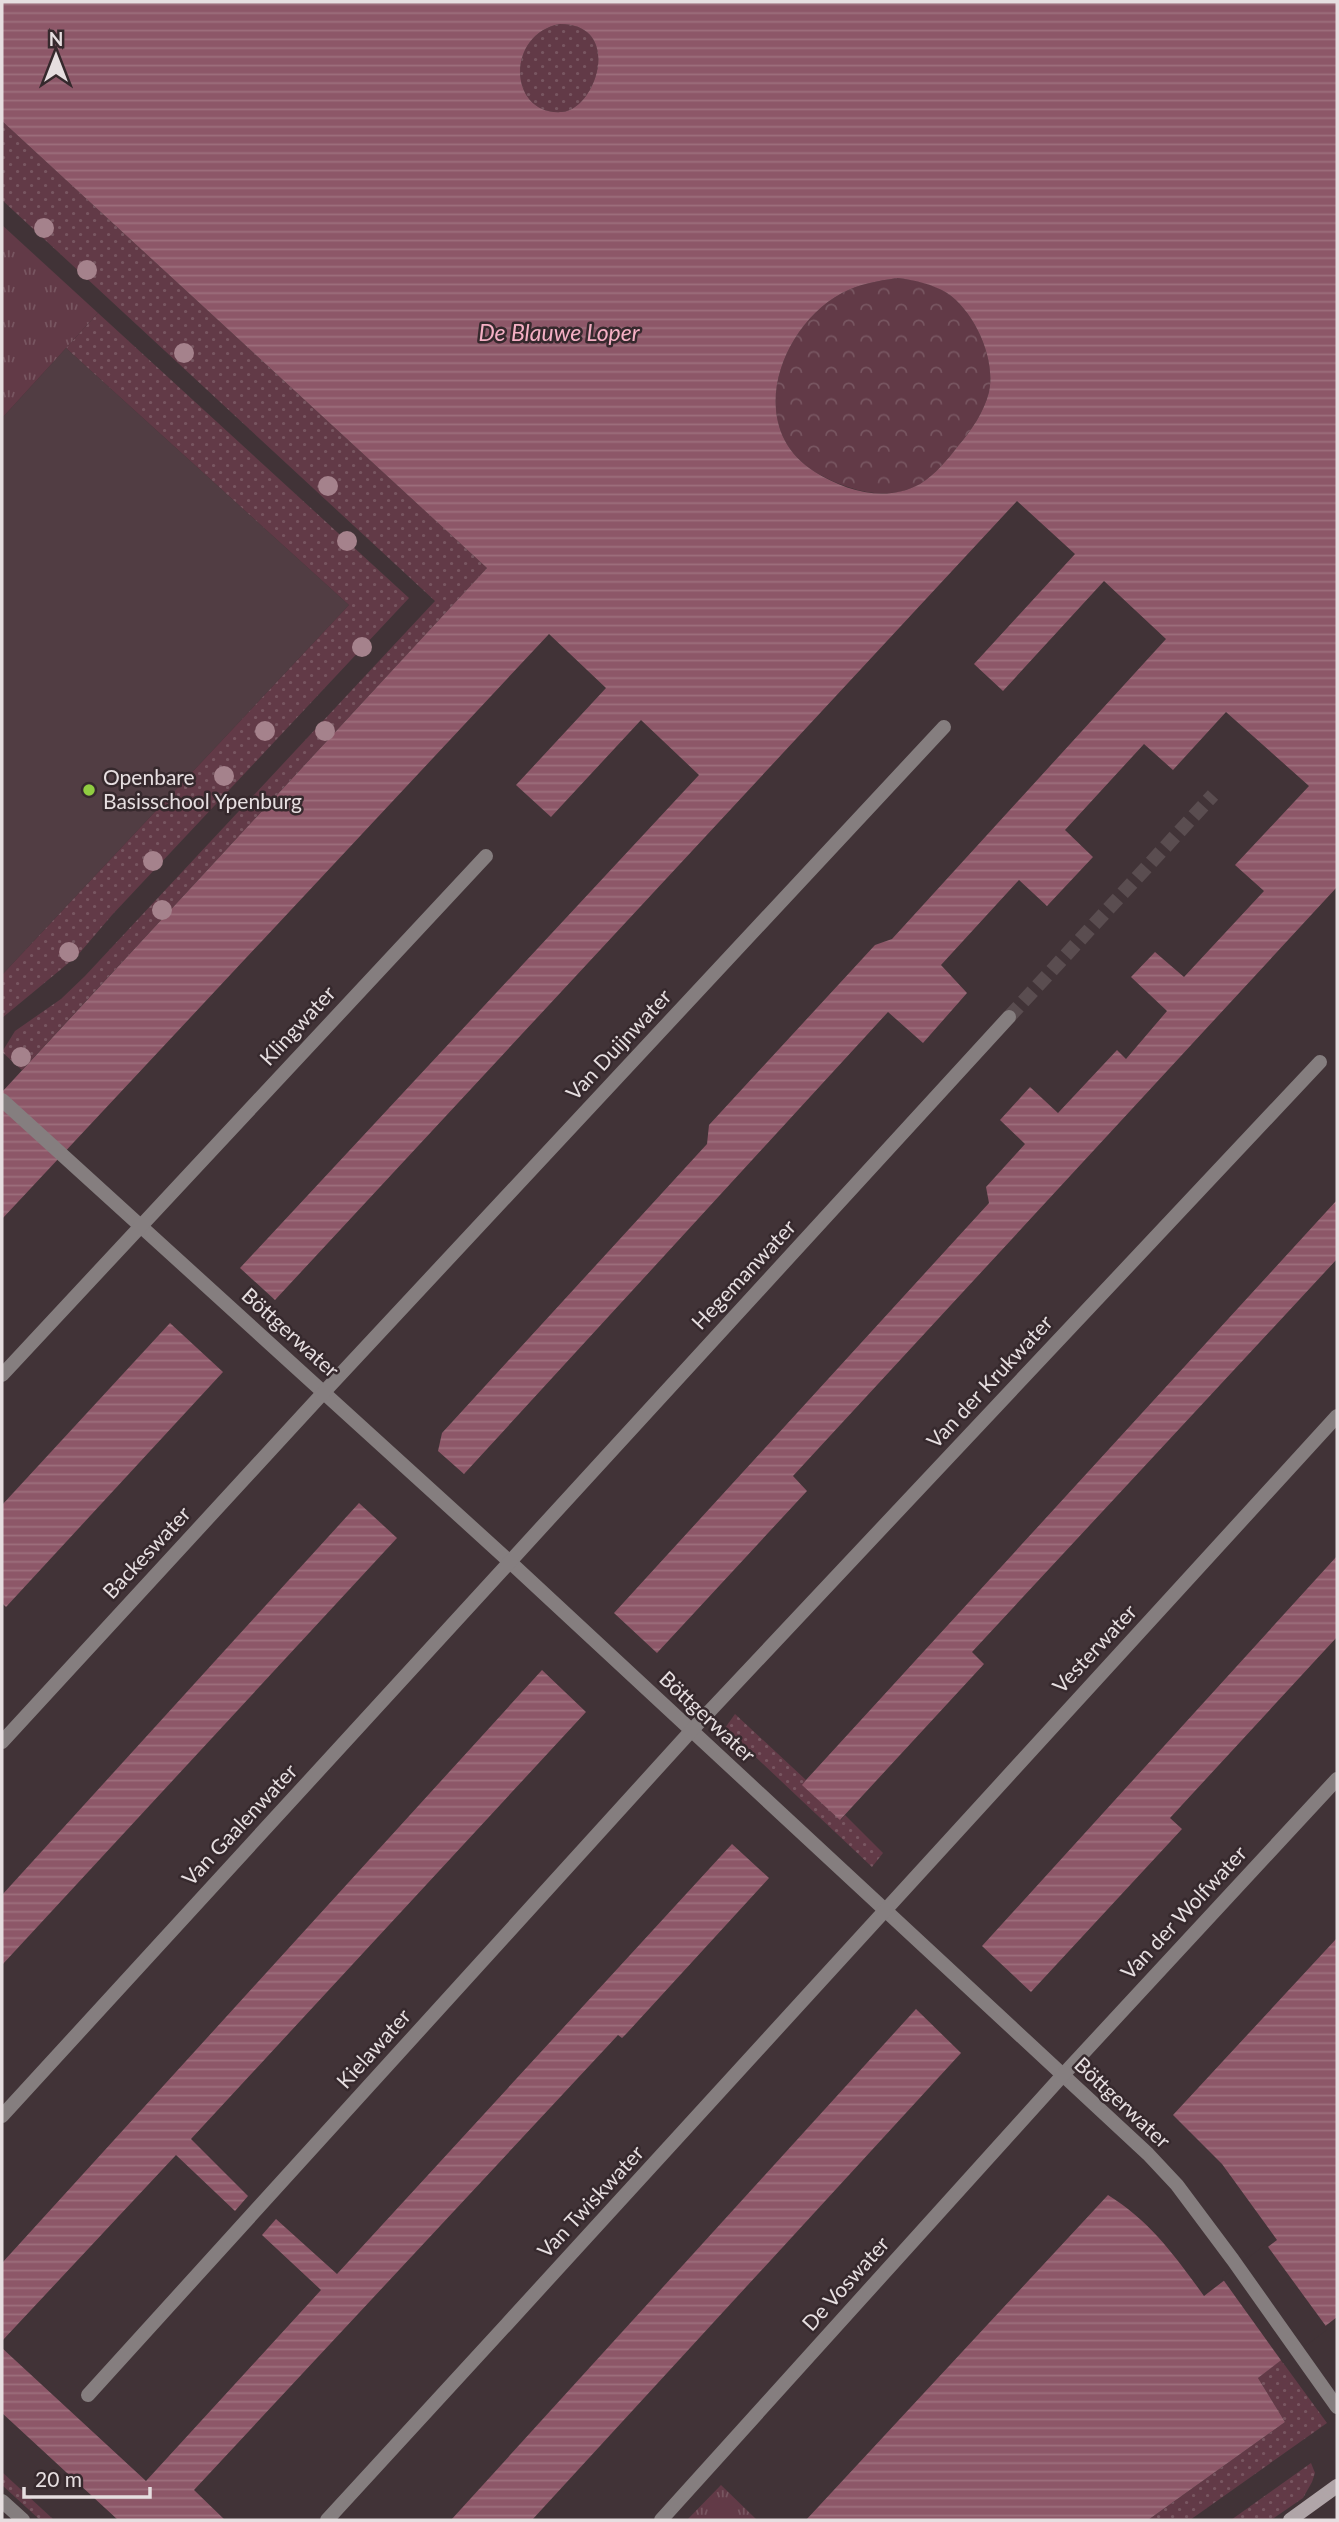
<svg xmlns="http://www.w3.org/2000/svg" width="1339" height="2522" viewBox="0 0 1339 2522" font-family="Lato,sans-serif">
	<defs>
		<pattern id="grass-dots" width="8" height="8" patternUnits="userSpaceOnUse" patternTransform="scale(1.75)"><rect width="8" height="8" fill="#623a47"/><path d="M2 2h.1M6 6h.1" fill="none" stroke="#785661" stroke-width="1.8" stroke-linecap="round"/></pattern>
		<pattern id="forest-crowns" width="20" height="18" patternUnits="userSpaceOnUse" patternTransform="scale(1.75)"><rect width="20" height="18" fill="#623a47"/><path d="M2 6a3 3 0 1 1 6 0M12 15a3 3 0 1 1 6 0" fill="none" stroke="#785661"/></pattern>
		<pattern id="park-tufts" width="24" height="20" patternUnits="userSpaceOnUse" patternTransform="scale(1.75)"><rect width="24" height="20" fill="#623a47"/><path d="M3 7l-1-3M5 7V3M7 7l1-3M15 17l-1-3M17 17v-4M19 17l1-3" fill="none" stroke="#785661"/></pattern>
		<pattern id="water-rules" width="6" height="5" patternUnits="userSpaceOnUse" patternTransform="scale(1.75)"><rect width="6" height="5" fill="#8d5768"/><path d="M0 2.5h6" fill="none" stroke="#9d6f7d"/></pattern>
	</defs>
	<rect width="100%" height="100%" fill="#413337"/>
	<!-- built -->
	<polygon fill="#513d43" points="66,348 349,605 2,975 2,418"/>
	<!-- grass -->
	<g fill="url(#grass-dots)">
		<path d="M560,24C624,24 596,110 562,112C508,116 505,34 560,24Z"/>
		<polygon points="2,121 487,568 22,1070 2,1052 15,1031 61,999 85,976 435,601 2,200"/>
		<polygon points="98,313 409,598 112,915 77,956 2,1018 2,975 349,605 66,348"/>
		<polygon points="735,1714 806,1780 803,1784 841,1820 845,1815 883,1853 872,1867 725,1728"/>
		<polygon points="1281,2360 1327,2423 1190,2520 1148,2520 1285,2422 1258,2378"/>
		<polygon points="1311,2463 1315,2473 1312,2482 1303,2498 1271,2520 1231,2520"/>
		<polygon points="2,2472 54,2520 40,2520 2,2485"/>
	</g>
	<!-- forest -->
	<path fill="url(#forest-crowns)" d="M897,278C915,280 932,283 947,293C975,312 996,359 989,392C984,412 971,431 958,446C948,459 935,475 920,484C887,503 846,490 815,472C744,428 779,327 842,293C859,284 878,281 897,278Z"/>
	<!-- park -->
	<g fill="url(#park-tufts)">
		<polygon points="2,225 98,313 2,418"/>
		<polygon points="721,2485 757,2520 687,2520"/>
	</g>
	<!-- water -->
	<g fill="url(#water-rules)" fill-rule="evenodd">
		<path d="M2,2H1337V887L793,1476L807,1491L657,1653L614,1613L989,1203L986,1187L1025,1144L1000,1120L1030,1087L1058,1113L1117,1050L1126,1059L1167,1011L1131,977L1155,952L1184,977L1264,891L1235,865L1309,786L1226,712L1173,770L1144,744L1065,830L1093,857L1047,906L1019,880L941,965L967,993L923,1043L888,1012L464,1474L438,1451L442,1433L707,1144L709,1125L875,945L892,939L1166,639L1104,581L1003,691L974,664L1075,554L1017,501L275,1300L240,1268L699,775L641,720L551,817L516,785L606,688L549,634L2,1219V1092L487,568L2,121ZM560,24C624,24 596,110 562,112C508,116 505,34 560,24ZM897,278C915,280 932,284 947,293C975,312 996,359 989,392C984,412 971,431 958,446C948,459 935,475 920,484C886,503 846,491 815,472C744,428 779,327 842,293C859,284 878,281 897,278Z"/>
		<polygon points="1337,1200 1337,1259 972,1652 984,1664 840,1820 802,1785 806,1780"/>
		<polygon points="170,1323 223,1372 6,1607 2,1603 2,1505"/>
		<polygon points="359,1503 397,1538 2,1965 2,1895"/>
		<polygon points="1337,1556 1337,1637 1170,1818 1182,1829 1031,1992 982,1946"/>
		<polygon points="542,1670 586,1712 191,2139 248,2196 235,2211 176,2155 2,2341 2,2263"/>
		<polygon points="732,1844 769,1878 627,2033 622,2038 618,2035 194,2490 225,2520 118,2520 2,2413 2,2348 146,2481 321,2290 262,2235 276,2219 337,2274"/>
		<path d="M1337,1938V2317L1258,2378L1285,2422L1148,2520H806L1108,2195C1150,2221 1176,2257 1204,2296L1277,2240L1222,2164L1173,2115Z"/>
		<polygon points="916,2009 961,2053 532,2520 451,2520"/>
	</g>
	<!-- pier -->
	<polygon fill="#413337" points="1266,2244 1328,2329 1283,2363 1222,2278"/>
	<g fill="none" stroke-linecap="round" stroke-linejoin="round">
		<!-- minor-tunnel -->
		<polyline stroke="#5a4d50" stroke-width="14" stroke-dasharray="14 7" stroke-linecap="butt" points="1009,1017 1213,795"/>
		<!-- minor -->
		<g stroke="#857e7f" stroke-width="14">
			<polyline points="2,1100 510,1562 1148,2154 1177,2185 1233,2260 1337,2407"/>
			<polyline points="2,1375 486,856"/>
			<polyline points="2,1742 324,1392 944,727"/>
			<polyline points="2,2116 1009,1017"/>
			<polyline points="88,2395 691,1731 1320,1062"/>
			<polyline points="2,2501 23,2520"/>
			<path d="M327,2520C665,2153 1000,1783 1337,1416"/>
			<polyline points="661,2520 1062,2076 1337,1779"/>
		</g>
		<!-- secondary -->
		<polyline stroke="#b0a5a8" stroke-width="14" points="1290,2520 1337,2486"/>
	</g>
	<!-- trees -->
	<g fill="#a5828c">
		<circle cx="44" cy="228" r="10"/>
		<circle cx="87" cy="270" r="10"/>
		<circle cx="184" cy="353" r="10"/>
		<circle cx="328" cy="486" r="10"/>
		<circle cx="347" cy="541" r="10"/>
		<circle cx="362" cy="647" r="10"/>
		<circle cx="265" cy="731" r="10"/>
		<circle cx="325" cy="731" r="10"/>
		<circle cx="224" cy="776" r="10"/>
		<circle cx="153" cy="861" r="10"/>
		<circle cx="162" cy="910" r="10"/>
		<circle cx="69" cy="952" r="10"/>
		<circle cx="21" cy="1057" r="10"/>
	</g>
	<!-- markers -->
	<circle fill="#90cd41" stroke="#36292d" stroke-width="2.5" cx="89" cy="790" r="7"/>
	<g text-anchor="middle" stroke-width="5" stroke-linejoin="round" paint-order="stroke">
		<!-- poi labels -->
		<g font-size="21" fill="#e6dee0" stroke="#36292d" text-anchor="start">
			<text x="103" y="785">Openbare<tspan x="103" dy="24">Basisschool Ypenburg</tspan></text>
		</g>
		<!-- street labels -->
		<g font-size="21" fill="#e6dee0" stroke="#36292d">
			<text transform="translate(298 1026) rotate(-47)" y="7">Klingwater</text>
			<text transform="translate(619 1045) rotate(-47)" y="7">Van Duijnwater</text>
			<text transform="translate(744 1275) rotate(-47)" y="7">Hegemanwater</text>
			<text transform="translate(290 1333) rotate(42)" y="7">Böttgerwater</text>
			<text transform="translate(990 1382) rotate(-47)" y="7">Van der Krukwater</text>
			<text transform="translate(147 1553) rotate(-47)" y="7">Backeswater</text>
			<text transform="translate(1095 1649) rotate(-47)" y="7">Vesterwater</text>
			<text transform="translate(707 1717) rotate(43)" y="7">Böttgerwater</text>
			<text transform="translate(240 1825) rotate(-47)" y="7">Van Gaalenwater</text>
			<text transform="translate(1184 1913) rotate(-47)" y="7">Van der Wolfwater</text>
			<text transform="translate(374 2049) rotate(-48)" y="7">Kielawater</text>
			<text transform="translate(1122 2103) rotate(43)" y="7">Böttgerwater</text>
			<text transform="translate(591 2202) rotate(-47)" y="7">Van Twiskwater</text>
			<text transform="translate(846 2284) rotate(-48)" y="7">De Voswater</text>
		</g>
		<!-- water labels -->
		<g font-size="23" font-style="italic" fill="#f5b0c5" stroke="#36292d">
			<text x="559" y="341">De Blauwe Loper</text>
		</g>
	</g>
	<!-- border -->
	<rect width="1339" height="2522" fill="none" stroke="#e6dee0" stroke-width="7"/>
	<!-- north arrow -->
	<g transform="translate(56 56)" stroke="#36292d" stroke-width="5" paint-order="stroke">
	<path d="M0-5L12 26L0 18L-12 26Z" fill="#e6dee0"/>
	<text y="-10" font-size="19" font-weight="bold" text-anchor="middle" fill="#e6dee0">N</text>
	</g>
	<!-- scale -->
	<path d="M24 2487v10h126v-10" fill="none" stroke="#e6dee0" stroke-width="3.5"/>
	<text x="35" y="2487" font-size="21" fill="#e6dee0" stroke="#36292d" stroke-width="5" paint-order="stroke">20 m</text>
</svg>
